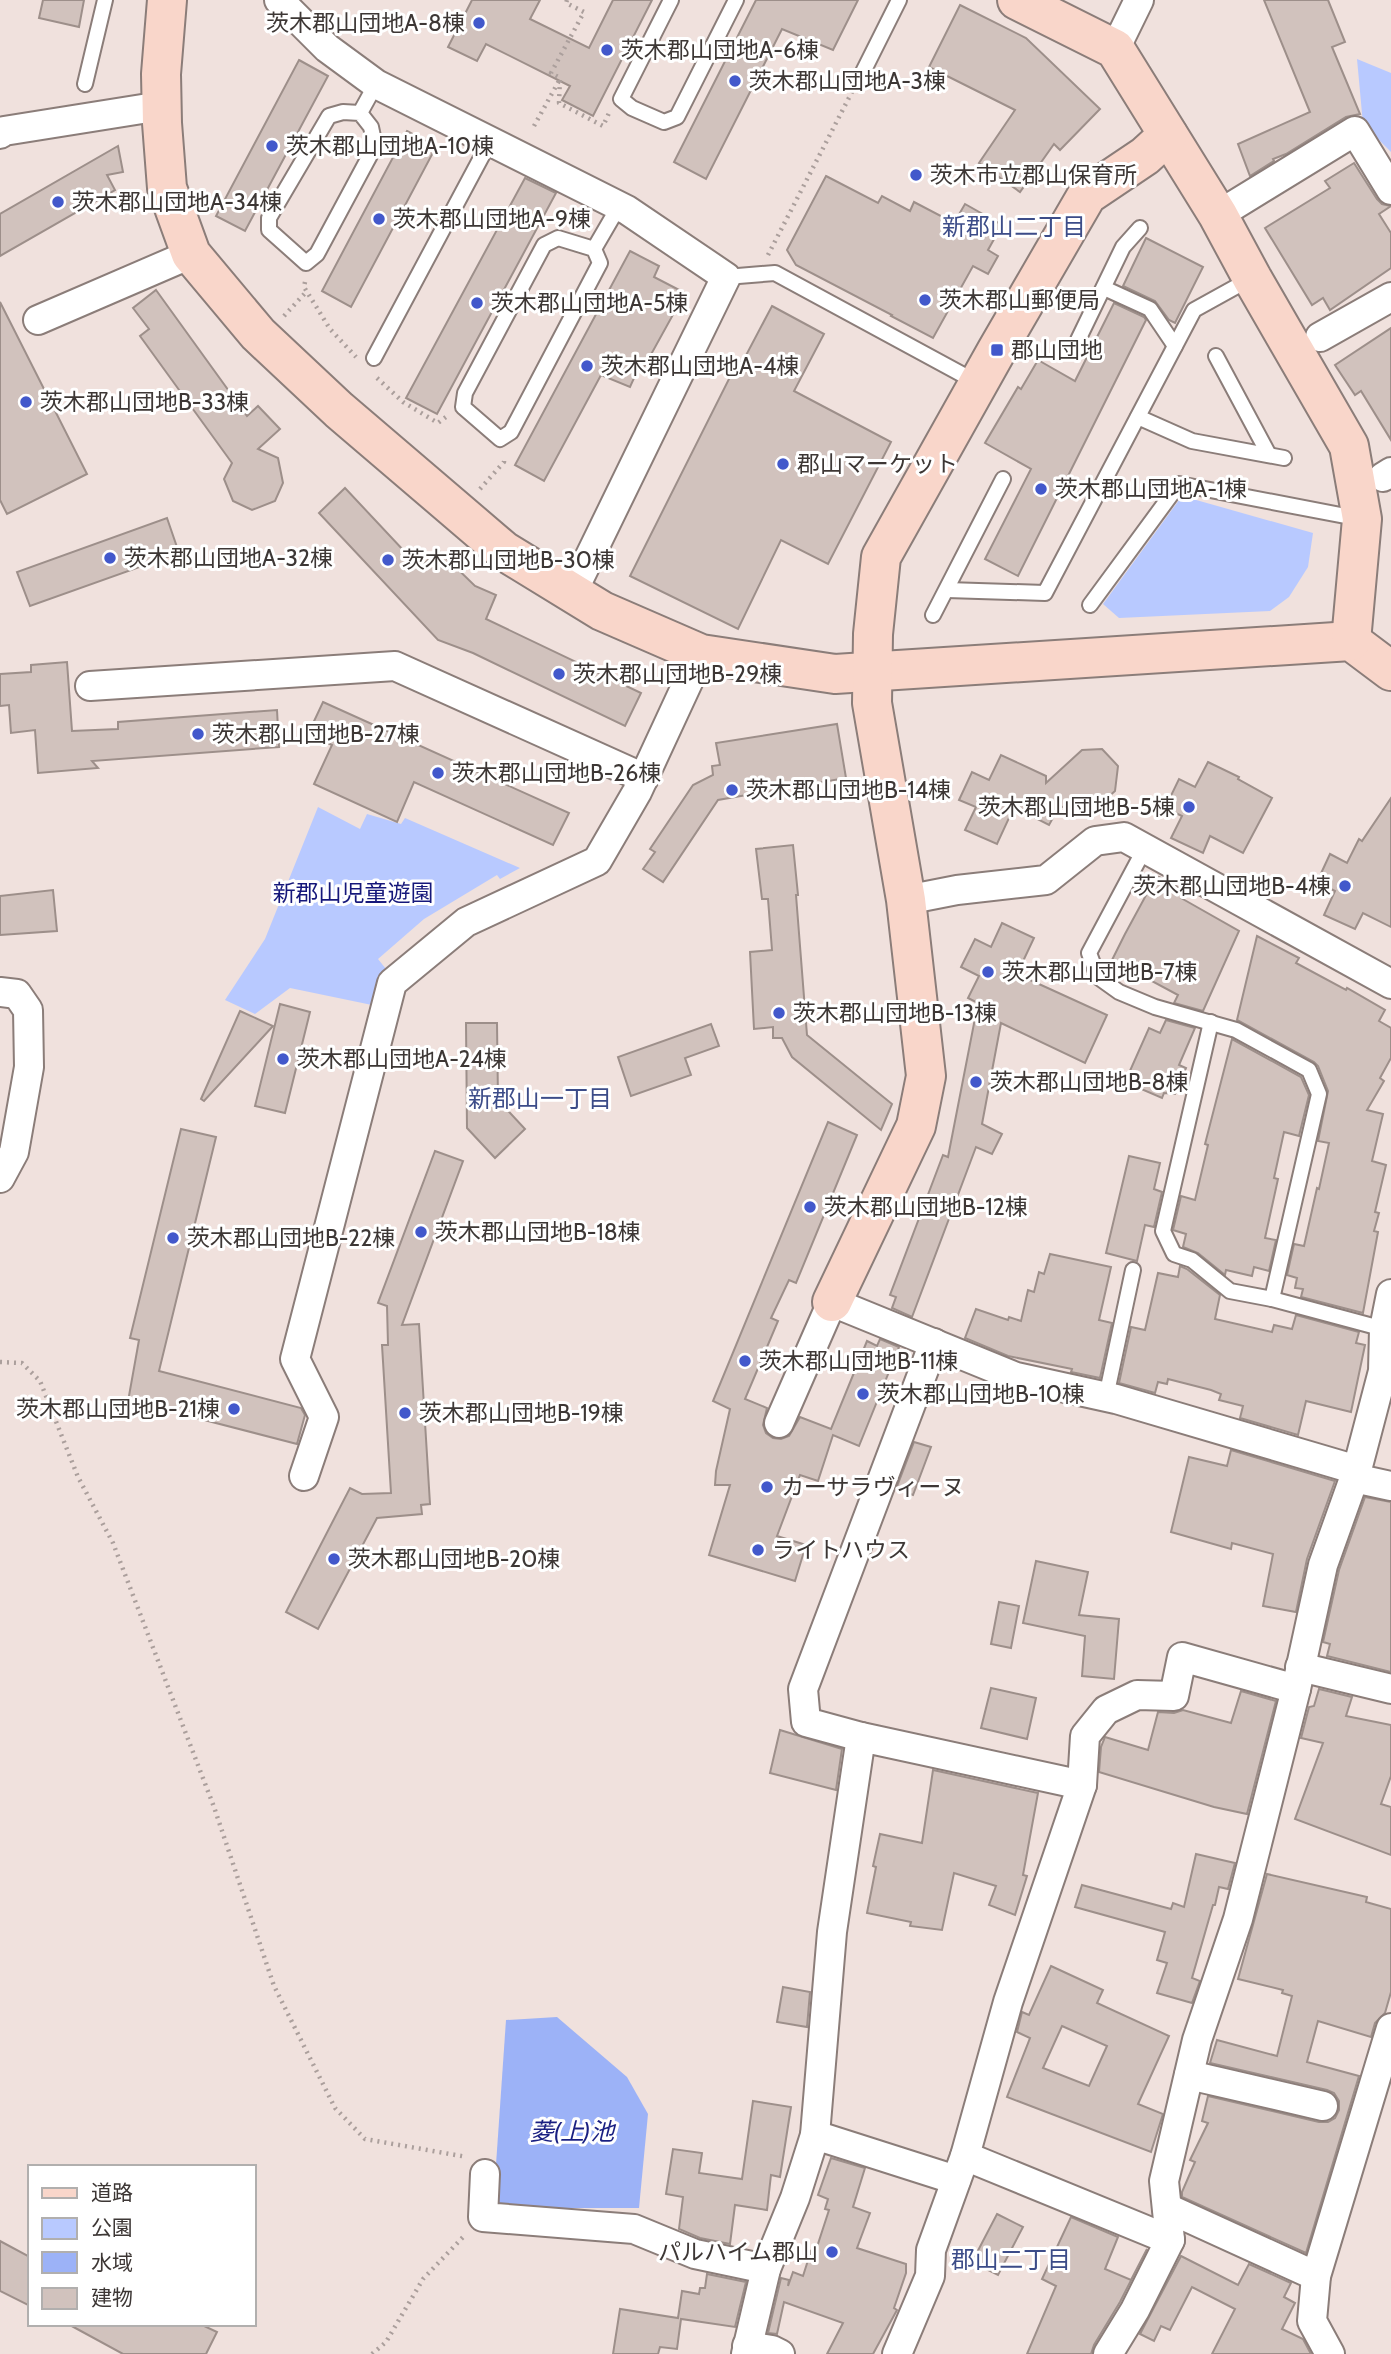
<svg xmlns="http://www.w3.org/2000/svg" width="1391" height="2354" viewBox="0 0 1391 2354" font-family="Cabin,'Noto Sans JP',sans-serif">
	<rect width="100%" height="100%" fill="#f0e1dd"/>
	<!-- green -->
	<g fill="#b8c9ff">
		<polygon points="1357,59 1391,73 1391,152 1363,124"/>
		<polygon points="1182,496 1313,533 1308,567 1289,597 1270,611 1119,618 1103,604"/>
		<polygon points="318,807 360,829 367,814 401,824 405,818 520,868 500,879 497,875 424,919 378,959 390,974 372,1005 290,988 255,1014 225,1000 265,939"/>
	</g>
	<!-- water -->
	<polygon fill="#9cb2f7" points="557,2017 627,2077 648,2114 639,2208 493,2208 506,2020"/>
	<!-- building -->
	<g fill="#d1c2bd" stroke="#9d8f8a" stroke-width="2" fill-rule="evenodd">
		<polygon points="43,0 84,0 79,27 39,18"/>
		<polygon points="472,0 540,0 530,19 589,48 613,0 652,0 593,116 562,100 570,86 486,44 477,61 448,47"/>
		<polygon points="756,0 858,0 833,50 782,29 706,179 674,162"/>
		<polygon points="1264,0 1328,0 1345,42 1332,47 1360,114 1346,117 1286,154 1273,159 1274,161 1250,176 1238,144 1310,112"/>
		<polygon points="960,5 1026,38 1100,109 1060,150 1054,144 1020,192 979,163 1015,110 929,67"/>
		<polygon points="299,60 328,76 245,231 216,216"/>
		<polygon points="407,131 436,147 351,307 322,291"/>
		<polygon points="118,146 123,172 107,175 115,190 0,256 0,214"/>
		<polygon points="1354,163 1377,199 1382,204 1391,206 1379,214 1391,233 1391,268 1330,310 1323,298 1312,305 1265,228 1330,188 1325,181"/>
		<polygon points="826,176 878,203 882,196 910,211 914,202 954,223 965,204 1002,225 988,250 998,256 988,274 973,266 933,338 891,316 892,315 796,265 787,250"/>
		<polygon points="525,178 556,193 437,414 406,398"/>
		<polygon points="1146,238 1203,267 1175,323 1169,320 1155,301 1123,286"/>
		<polygon points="630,251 659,266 654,277 685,293 643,369 639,367 630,387 601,375 544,481 515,465"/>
		<polygon points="156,290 247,416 258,406 280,429 258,449 278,458 283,483 275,501 252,510 233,501 224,479 232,463 140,336 149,329 133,308"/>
		<polygon points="0,302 87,474 7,514 0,500"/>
		<polygon points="1114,303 1144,317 1146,320 1018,576 985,559 1031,469 985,443 1018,387 1021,389 1038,360 1075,381"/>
		<polygon points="772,306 824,334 794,391 891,442 828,564 781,540 738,629 630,576 738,361 742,363"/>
		<polygon points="1391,328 1391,440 1361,391 1355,395 1335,365"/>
		<polygon points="345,488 420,568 438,550 475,586 496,595 486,619 641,693 625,726 473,653 438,640 319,513"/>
		<polygon points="167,518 179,553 30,606 17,572"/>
		<polygon points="67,662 72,731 118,729 118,722 277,710 279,747 92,761 98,768 38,773 35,730 11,733 9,705 0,706 0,674 31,672 31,665"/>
		<polygon points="323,702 569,813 553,845 414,782 397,822 314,784 332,745 308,734"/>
		<polygon points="837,724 846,778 718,800 663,882 643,869 655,852 650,849 693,785 713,775 712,766 720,765 716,743"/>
		<polygon points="1102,749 1118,766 1115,791 1098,806 1059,807 1049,825 1014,807 997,844 965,830 976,807 959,800 972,772 989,780 1001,755 1046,776 1046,783 1082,750"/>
		<polygon points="1208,762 1239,777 1238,779 1272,798 1243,853 1210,836 1203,853 1171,838 1182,816 1165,808 1179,779 1195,787"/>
		<polygon points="1391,798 1391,927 1363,913 1355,929 1324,915 1335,891 1317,882 1330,854 1347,863 1359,839 1362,841"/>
		<polygon points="793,845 798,895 796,895 807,1035 892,1104 881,1130 792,1057 782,1038 773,1038 773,1027 754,1029 750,952 772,950 768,899 762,899 756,849"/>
		<polygon points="1159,877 1185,891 1181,898 1239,931 1203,1011 1174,1003 1178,995 1139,974 1134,983 1111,970 1111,962 1125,934 1151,886 1153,887"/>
		<polygon points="53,890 57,931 0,935 0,896"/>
		<polygon points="1002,923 1034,938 1017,974 1107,1015 1085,1063 1001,1023 982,1124 1002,1134 992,1154 976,1147 912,1317 892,1308 896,1297 890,1295 943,1155 948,1157 978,1003 968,998 979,976 961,967 975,939 991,947"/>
		<polygon points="1257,936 1299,958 1296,963 1346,990 1347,988 1385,1010 1379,1021 1391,1028 1391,1058 1380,1078 1384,1081 1367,1110 1383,1114 1372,1161 1386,1165 1375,1212 1379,1213 1374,1231 1378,1232 1363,1313 1301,1297 1303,1289 1295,1288 1297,1278 1287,1275 1294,1244 1304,1246 1317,1188 1319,1189 1329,1143 1318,1141 1328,1091 1318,1066 1314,1062 1237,1020"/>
		<polygon points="280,1004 310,1012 285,1113 255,1106"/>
		<polygon points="240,1011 273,1026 204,1101 201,1099"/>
		<polygon points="1166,1020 1195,1028 1179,1065 1186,1068 1175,1094 1164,1093 1162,1098 1125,1082 1149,1028 1160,1033"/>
		<polygon points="466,1023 497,1023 498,1100 525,1129 495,1158 467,1128"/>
		<polygon points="711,1024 719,1046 685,1058 691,1075 631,1096 618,1057"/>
		<polygon points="1232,1039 1301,1077 1309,1095 1299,1136 1284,1132 1274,1178 1278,1179 1265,1238 1276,1240 1269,1271 1254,1267 1252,1276 1226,1270 1225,1275 1198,1253 1183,1247 1186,1234 1173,1230 1181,1196 1195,1200 1208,1145 1205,1144"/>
		<polygon points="828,1122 857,1135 796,1283 789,1280 771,1318 778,1321 745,1399 767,1408 763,1425 766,1433 773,1438 781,1439 789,1436 800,1417 831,1429 867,1341 877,1346 880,1339 899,1347 859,1446 833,1435 818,1481 800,1475 777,1536 806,1545 795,1581 709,1555 730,1485 715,1485 716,1471 730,1409 713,1401"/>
		<polygon points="181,1129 216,1137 159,1371 301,1408 305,1415 297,1444 150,1406 149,1412 127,1407 139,1340 130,1338"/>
		<polygon points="435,1151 463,1161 402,1325 419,1324 430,1504 421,1505 422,1514 377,1518 318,1629 286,1612 350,1488 362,1494 391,1493 382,1345 388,1345 387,1306 378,1303"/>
		<polygon points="1129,1156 1160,1163 1154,1189 1162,1192 1154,1227 1145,1225 1137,1261 1106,1253"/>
		<polygon points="1050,1254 1111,1267 1099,1320 1112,1323 1100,1378 1071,1372 1072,1369 1008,1356 965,1338 976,1309 1008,1320 1009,1317 1021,1321 1028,1290 1034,1292 1039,1272 1044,1274"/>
		<polygon points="1180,1266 1187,1269 1220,1295 1215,1319 1272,1332 1274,1325 1292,1329 1296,1315 1359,1332 1356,1343 1365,1345 1351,1412 1306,1401 1298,1435 1240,1418 1243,1406 1219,1400 1221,1394 1211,1390 1168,1379 1167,1384 1158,1382 1155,1393 1119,1383 1131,1327 1145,1330 1158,1273 1178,1277"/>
		<polygon points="914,1442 931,1447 913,1495 896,1489"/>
		<polygon points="1231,1450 1335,1481 1307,1559 1296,1612 1263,1606 1273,1554 1232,1543 1231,1549 1171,1532 1189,1457 1227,1466"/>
		<polygon points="1365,1497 1391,1502 1391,1672 1327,1656 1330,1644 1323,1642 1339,1570"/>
		<polygon points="1036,1561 1088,1572 1079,1615 1119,1619 1114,1679 1082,1676 1085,1636 1023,1623"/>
		<polygon points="999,1602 1019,1606 1011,1648 991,1644"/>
		<polygon points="991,1688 1036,1698 1027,1739 981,1728"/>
		<polygon points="1319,1689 1352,1697 1346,1716 1391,1725 1391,1776 1381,1804 1391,1807 1391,1855 1295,1819 1323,1743 1301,1738 1309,1707 1314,1706"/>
		<polygon points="1241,1691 1276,1701 1247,1814 1214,1807 1099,1772 1101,1747 1105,1737 1148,1750 1158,1712 1174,1713 1183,1710 1231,1723"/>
		<polygon points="780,1730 842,1749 836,1790 770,1773"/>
		<polygon points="933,1770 1038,1793 1023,1875 1027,1876 1015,1915 989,1905 996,1886 954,1873 942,1930 910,1926 911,1922 867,1913 876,1867 873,1866 880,1834 922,1843"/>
		<polygon points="1196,1854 1235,1863 1228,1889 1219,1887 1215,1905 1213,1905 1192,1978 1200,1981 1192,2003 1157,1993 1167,1963 1157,1960 1165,1932 1075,1907 1082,1885 1171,1909 1173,1903 1184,1907"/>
		<polygon points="1267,1874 1367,1897 1366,1902 1391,1909 1391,1992 1385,2013 1375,2023 1371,2037 1318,2021 1307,2062 1359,2076 1306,2253 1182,2197 1182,2192 1195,2162 1190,2160 1208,2123 1202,2121 1208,2096 1319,2122 1328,2122 1335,2118 1339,2110 1339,2101 1334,2093 1327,2090 1210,2063 1217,2040 1277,2056 1292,1996 1282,1993 1283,1990 1238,1979"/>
		<path d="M1051,1966L1103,1990L1097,2003L1169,2036L1138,2104L1163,2114L1151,2152L1007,2097L1030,2038L1017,2032L1022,2012L1029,2015ZM1062,2026L1107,2046L1089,2086L1043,2068Z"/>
		<polygon points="783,1987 810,1992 807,2027 777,2022"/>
		<polygon points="753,2101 791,2107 780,2177 771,2175 767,2210 735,2205 730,2244 700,2238 679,2229 683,2197 666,2194 673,2149 702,2153 699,2173 742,2179"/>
		<polygon points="831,2158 865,2168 853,2207 870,2213 857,2248 906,2264 906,2273 894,2308 897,2310 873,2354 827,2354 843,2323 784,2302 777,2334 768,2333 781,2278 789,2280 788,2286 793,2272 803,2276 811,2251 815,2253 829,2210 825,2209 828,2199 818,2195"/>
		<polygon points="997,2214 1023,2227 998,2275 972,2262"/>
		<polygon points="1071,2217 1118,2237 1105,2269 1131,2280 1147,2249 1120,2302 1094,2345 1091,2354 1027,2354 1056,2286 1042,2279"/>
		<polygon points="0,2241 30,2257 30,2306 0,2291"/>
		<polygon points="1181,2256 1238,2285 1249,2264 1291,2283 1284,2297 1295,2303 1282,2329 1303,2339 1311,2354 1212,2354 1235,2309 1192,2287 1170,2330 1161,2326 1154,2341 1140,2334"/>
		<polygon points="707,2274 746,2282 735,2327 681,2319 677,2349 660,2347 658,2354 613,2354 620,2309 678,2318 682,2291 699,2294 700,2288 705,2288"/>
		<polygon points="68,2324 200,2324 217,2332 206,2354 123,2354"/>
	</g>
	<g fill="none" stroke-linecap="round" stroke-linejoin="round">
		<defs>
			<g id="lane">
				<polyline points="671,0 621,99 632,108 664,122 677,117 736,0"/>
				<polyline points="863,72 899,0"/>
				<polyline points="85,84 105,0"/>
				<polyline points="360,113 343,112 329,116 269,218 269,230 306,263 317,254 375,146 371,127 360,113 376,84"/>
				<polyline points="594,249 558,238 544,245 465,393 463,407 500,439 511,432 600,263 594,249 619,206"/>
				<polyline points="726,277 775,273 978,383"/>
				<polyline points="1104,288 1150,309 1175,346"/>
				<polyline points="1078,340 1123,247 1140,228"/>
				<polyline points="1216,356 1269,455"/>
				<polyline points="374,358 490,141"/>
				<polyline points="1138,417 1192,441 1284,458"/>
				<polyline points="947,590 1045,593 1194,310 1250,279"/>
				<polyline points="1090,605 1179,484 1361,519"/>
				<polyline points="933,615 1003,479"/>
				<polyline points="1145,848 1089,953 1098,977 1119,992 1155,1007 1236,1030 1309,1070 1319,1094 1272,1299"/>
				<polyline points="1211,1022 1163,1231 1174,1254 1192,1260 1230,1291 1272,1299 1384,1329"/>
				<polyline points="1106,1397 1133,1270"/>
			</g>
			<g id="street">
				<polyline points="279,0 327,48 376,84 627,210 726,277 572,593"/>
				<polyline points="1115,49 1139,0"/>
				<polyline points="0,134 4,131 161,106"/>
				<polyline points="1218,215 1355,131 1391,190"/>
				<polyline points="38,320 191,254"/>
				<polyline points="1320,337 1391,297"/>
				<polyline points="1383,477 1391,472"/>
				<polyline points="90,686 395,666 644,778"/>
				<polyline points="906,900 957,890 1046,880 1095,841 1124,837 1391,984"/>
				<polyline points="0,992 17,994 28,1010 29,1067 14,1152 0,1178"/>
				<polyline points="779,1423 832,1302 1016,1377 1116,1399 1357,1470"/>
				<polyline points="304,1476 324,1417 295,1359 392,983 466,922 597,861 637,792 701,654"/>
				<polyline points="1354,1478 1391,1486"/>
				<polyline points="1300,1667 1391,1689"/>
				<polyline points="861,1737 806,1722 803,1689 934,1343"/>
				<polyline points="1082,1785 1085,1736 1106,1710 1137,1695 1174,1696 1182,1657 1296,1689"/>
				<polyline points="1189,2075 1323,2106"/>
				<polyline points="815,2135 832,1932 861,1737 1082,1785 1008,2002 965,2156 931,2250 930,2276 897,2354"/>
				<polyline points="965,2156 1170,2240"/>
				<polyline points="485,2174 483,2217 634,2229 695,2254 766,2269"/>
				<polyline points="1167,2208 1316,2276"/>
				<polyline points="747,2346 772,2350 780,2354"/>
				<polyline points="746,2354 766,2269 795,2198 815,2135 956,2180"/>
				<polyline points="1108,2354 1135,2310 1170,2240 1164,2181 1197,2040 1238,1919 1296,1689 1323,1565 1357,1470 1383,1371 1384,1329 1391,1294"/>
				<polyline points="1330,2354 1312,2321 1316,2276 1391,2028"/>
			</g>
			<g id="secondary">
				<polyline points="167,0 161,74 162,123 167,188 191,254 258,334 339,410 504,551 602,611 701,654 835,674 1351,641 1391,671"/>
				<polyline points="1017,0 1115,49 1218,215 1252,278 1349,446 1362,519 1351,641"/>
				<polyline points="832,1302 916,1126 926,1076 906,900 872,703 873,634 881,557 997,350 1087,195 1145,156 1168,135"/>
			</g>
		</defs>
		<!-- lane casing -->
		<use href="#lane" stroke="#8b7d79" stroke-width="18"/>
		<!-- street casing -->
		<use href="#street" stroke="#8b7d79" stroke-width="32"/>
		<!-- secondary casing -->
		<use href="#secondary" stroke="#8b7d79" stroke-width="42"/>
		<!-- path -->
		<g stroke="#ab9f9c" stroke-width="4.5" stroke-dasharray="2 5" stroke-linecap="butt">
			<polyline points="567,0 566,3 584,12 551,73 560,78 559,103 603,126 609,113"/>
			<polyline points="534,126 560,79"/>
			<polyline points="768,255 854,88"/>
			<polyline points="305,282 304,287 330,329 356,357"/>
			<polyline points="284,316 307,291"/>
			<polyline points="377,378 403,402 438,423 446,417"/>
			<polyline points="480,489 504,462 504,458"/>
			<polyline points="0,1362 22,1363 40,1381 78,1477 113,1543 214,1807 274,1986 335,2108 365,2139 467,2157"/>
			<polyline points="372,2354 386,2342 423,2279 465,2235"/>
		</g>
		<!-- lane -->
		<use href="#lane" stroke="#fff" stroke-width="14"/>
		<!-- street -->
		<use href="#street" stroke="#fff" stroke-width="28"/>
		<!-- secondary -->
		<use href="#secondary" stroke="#f9d6ca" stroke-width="38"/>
	</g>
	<!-- markers -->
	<g fill="#4258cb" stroke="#fff" stroke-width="2.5">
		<circle cx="479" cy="23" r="7"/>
		<circle cx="607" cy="50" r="7"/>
		<circle cx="735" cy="81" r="7"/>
		<circle cx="272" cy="146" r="7"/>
		<circle cx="916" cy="175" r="7"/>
		<circle cx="58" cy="202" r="7"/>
		<circle cx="379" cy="219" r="7"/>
		<circle cx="925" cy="300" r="7"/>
		<circle cx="477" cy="303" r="7"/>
		<rect x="990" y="343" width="14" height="14" rx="3.5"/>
		<circle cx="587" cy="366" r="7"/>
		<circle cx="26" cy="402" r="7"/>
		<circle cx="783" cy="464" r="7"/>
		<circle cx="1041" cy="489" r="7"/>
		<circle cx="110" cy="558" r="7"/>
		<circle cx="388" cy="560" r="7"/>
		<circle cx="559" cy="674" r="7"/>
		<circle cx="198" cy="734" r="7"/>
		<circle cx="438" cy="773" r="7"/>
		<circle cx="732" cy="790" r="7"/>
		<circle cx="1189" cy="807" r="7"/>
		<circle cx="1345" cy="886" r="7"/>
		<circle cx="988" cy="972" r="7"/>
		<circle cx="779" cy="1013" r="7"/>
		<circle cx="283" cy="1059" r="7"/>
		<circle cx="976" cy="1082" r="7"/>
		<circle cx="810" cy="1207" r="7"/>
		<circle cx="421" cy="1232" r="7"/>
		<circle cx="173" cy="1238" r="7"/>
		<circle cx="745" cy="1361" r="7"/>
		<circle cx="863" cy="1394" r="7"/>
		<circle cx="234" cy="1409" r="7"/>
		<circle cx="405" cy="1413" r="7"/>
		<circle cx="767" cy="1487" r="7"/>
		<circle cx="758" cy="1550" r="7"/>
		<circle cx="334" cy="1559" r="7"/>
		<circle cx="832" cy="2252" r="7"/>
	</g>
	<g text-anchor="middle" stroke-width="6" stroke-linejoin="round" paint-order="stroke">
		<!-- poi labels -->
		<g font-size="23" fill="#3d3735" stroke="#fff" text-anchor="start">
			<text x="465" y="31" text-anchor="end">茨木郡山団地A-8棟</text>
			<text x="621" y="58">茨木郡山団地A-6棟</text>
			<text x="749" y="89">茨木郡山団地A-3棟</text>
			<text x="286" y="154">茨木郡山団地A-10棟</text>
			<text x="930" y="183">茨木市立郡山保育所</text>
			<text x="72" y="210">茨木郡山団地A-34棟</text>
			<text x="393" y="227">茨木郡山団地A-9棟</text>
			<text x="939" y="308">茨木郡山郵便局</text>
			<text x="491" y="311">茨木郡山団地A-5棟</text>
			<text x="1011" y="358">郡山団地</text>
			<text x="601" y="374">茨木郡山団地A-4棟</text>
			<text x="40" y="410">茨木郡山団地B-33棟</text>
			<text x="797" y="472">郡山マーケット</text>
			<text x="1055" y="497">茨木郡山団地A-1棟</text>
			<text x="124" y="566">茨木郡山団地A-32棟</text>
			<text x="402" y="568">茨木郡山団地B-30棟</text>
			<text x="573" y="682">茨木郡山団地B-29棟</text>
			<text x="212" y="742">茨木郡山団地B-27棟</text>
			<text x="452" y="781">茨木郡山団地B-26棟</text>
			<text x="746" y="798">茨木郡山団地B-14棟</text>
			<text x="1175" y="815" text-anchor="end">茨木郡山団地B-5棟</text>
			<text x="1331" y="894" text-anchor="end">茨木郡山団地B-4棟</text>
			<text x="1002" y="980">茨木郡山団地B-7棟</text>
			<text x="793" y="1021">茨木郡山団地B-13棟</text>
			<text x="297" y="1067">茨木郡山団地A-24棟</text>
			<text x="990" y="1090">茨木郡山団地B-8棟</text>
			<text x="824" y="1215">茨木郡山団地B-12棟</text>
			<text x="435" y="1240">茨木郡山団地B-18棟</text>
			<text x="187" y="1246">茨木郡山団地B-22棟</text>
			<text x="759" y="1369">茨木郡山団地B-11棟</text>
			<text x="877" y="1402">茨木郡山団地B-10棟</text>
			<text x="220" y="1417" text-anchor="end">茨木郡山団地B-21棟</text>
			<text x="419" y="1421">茨木郡山団地B-19棟</text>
			<text x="781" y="1495">カーサラヴィーヌ</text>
			<text x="772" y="1558">ライトハウス</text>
			<text x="348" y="1567">茨木郡山団地B-20棟</text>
			<text x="818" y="2260" text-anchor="end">パルハイム郡山</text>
		</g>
		<!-- park labels -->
		<g font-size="23" fill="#15177a" stroke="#fff">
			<text x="353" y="901">新郡山児童遊園</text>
		</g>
		<!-- neighbourhood labels -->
		<g font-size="24" fill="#3c4c88" stroke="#fff">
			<text x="1014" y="235">新郡山二丁目</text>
			<text x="540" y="1107">新郡山一丁目</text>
			<text x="1011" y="2268">郡山二丁目</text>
		</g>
		<!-- water labels -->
		<g font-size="24" font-style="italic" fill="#191f81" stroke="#fff">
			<text x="572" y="2140">菱(上)池</text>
		</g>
	</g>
	<!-- legend -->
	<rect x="28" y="2165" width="228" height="161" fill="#ffffff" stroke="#b1afae" stroke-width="2"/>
	<rect x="42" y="2188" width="35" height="10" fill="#f9d6ca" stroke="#b1afae" stroke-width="2"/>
	<text x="91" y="2200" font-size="21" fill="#3d3735">道路</text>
	<rect x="42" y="2218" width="35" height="21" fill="#b8c9ff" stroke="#b1afae" stroke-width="2"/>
	<text x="91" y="2235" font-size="21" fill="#3d3735">公園</text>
	<rect x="42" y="2252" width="35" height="21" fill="#9cb2f7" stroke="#b1afae" stroke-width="2"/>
	<text x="91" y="2270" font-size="21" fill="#3d3735">水域</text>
	<rect x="42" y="2288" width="35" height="21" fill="#d1c2bd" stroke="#b1afae" stroke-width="2"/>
	<text x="91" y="2305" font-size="21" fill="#3d3735">建物</text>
</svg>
